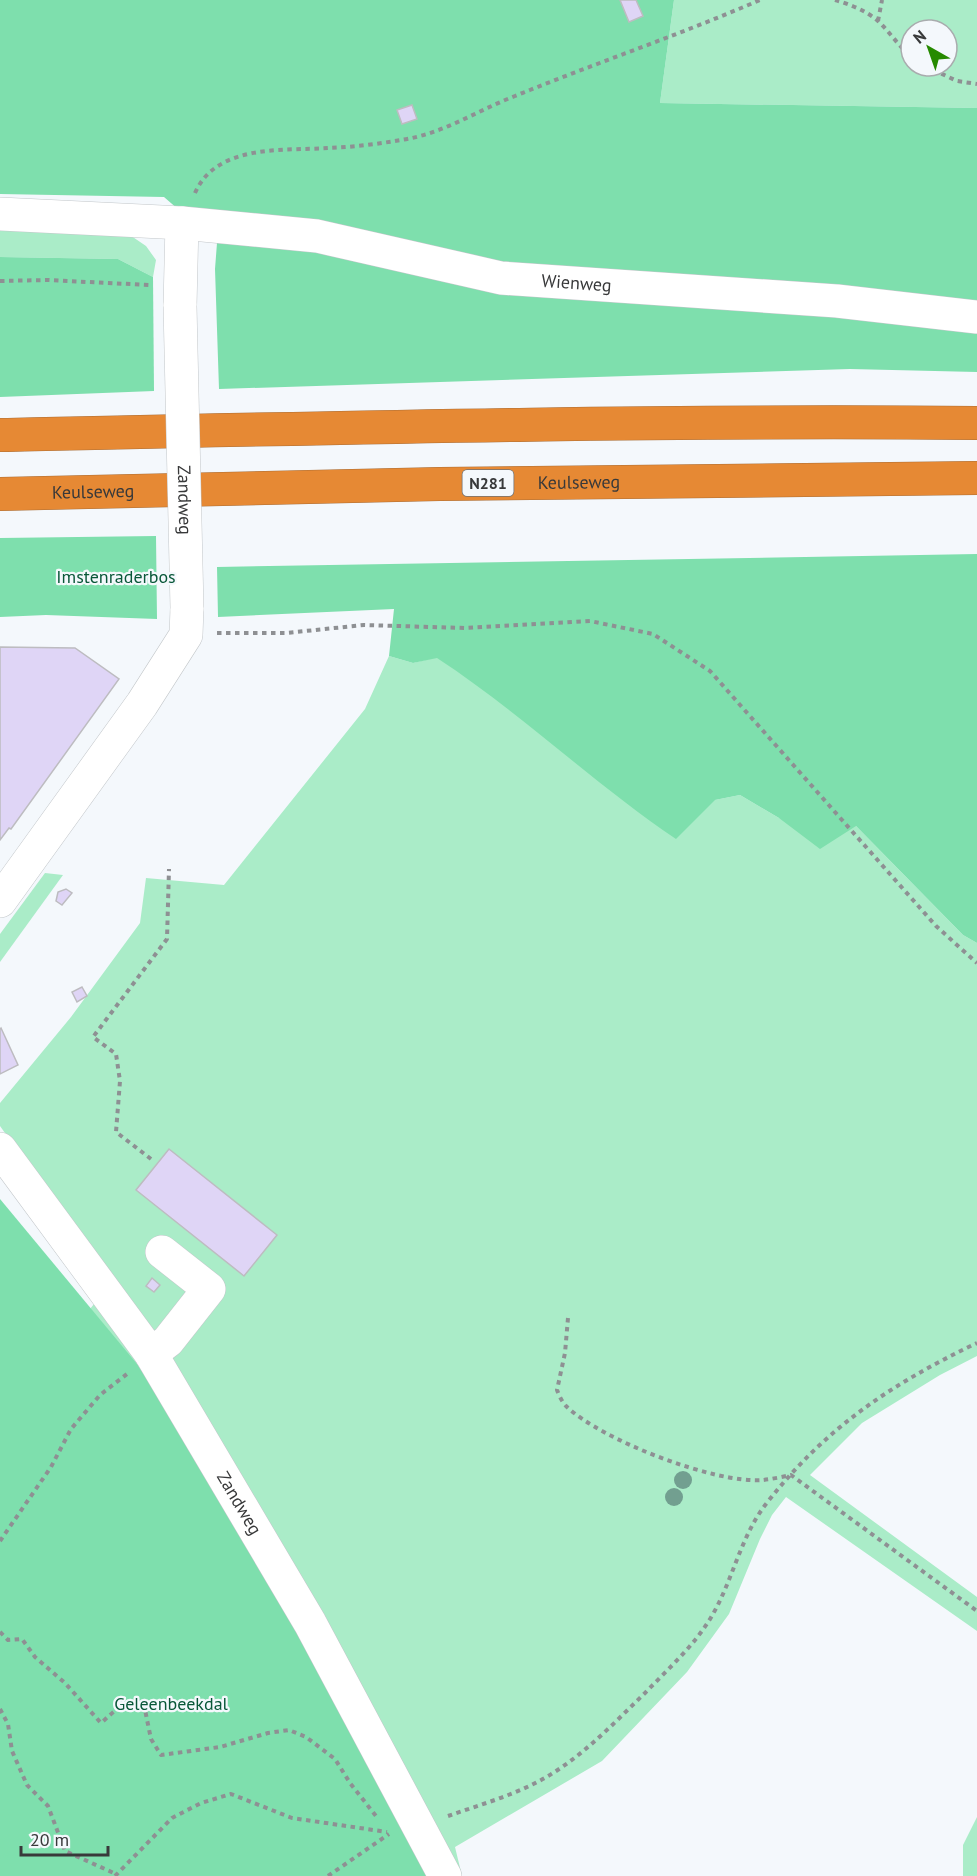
<svg xmlns="http://www.w3.org/2000/svg" width="977" height="1876" viewBox="0 0 977 1876" font-family="'PT Sans',sans-serif">
	<rect width="100%" height="100%" fill="#f4f8fc"/>
	<!-- green -->
	<g fill="#aaecc8" fill-rule="evenodd">
		<path d="M674,0H977V108L660,103ZM911,30H947V66H911Z"/>
		<polygon points="0,223 118,227 146,246 156,260 153,277 118,259 0,257"/>
		<polygon points="389,656 413,663 437,657 484,688 715,800 740,795 779,818 856,826 963,935 977,943 977,1356 940,1375 862,1423 810,1475 977,1597 977,1631 786,1497 772,1515 760,1539 729,1614 687,1672 602,1761 455,1847 462,1876 0,1876 0,1421 98,1299 115,1287 0,1126 0,1103 71,1017 140,923 146,878 224,885 365,709"/>
		<polygon points="45,873 63,875 0,962 0,934"/>
		<polygon points="977,1817 977,1876 963,1876 963,1845"/>
	</g>
	<!-- forest -->
	<g fill="#7edfad">
		<polygon points="0,0 674,0 660,103 977,108 977,372 850,369 219,389 215,269 217,243 164,197 0,194"/>
		<polygon points="0,257 118,259 153,277 154,391 0,397"/>
		<polygon points="156,536 157,619 46,615 0,617 0,538"/>
		<path d="M977,554V943L963,935L856,826L820,849L779,818L740,795L715,800L676,839C593,783 521,713 437,658L413,663L389,656L394,609L218,617L217,567Z"/>
		<polygon points="0,1199 137,1364 173,1416 437,1876 0,1876"/>
	</g>
	<!-- building -->
	<g fill="#dfd5f6" stroke="#bdbcc0" stroke-width="1.5">
		<polygon points="620,0 636,0 643,16 629,22"/>
		<polygon points="412,105 417,119 402,124 397,110"/>
		<polygon points="0,647 75,648 119,679 11,829 9,828 0,840"/>
		<polygon points="66,889 72,893 62,905 56,901 58,892"/>
		<polygon points="82,987 87,996 77,1002 72,992"/>
		<polygon points="1,1028 18,1065 0,1074 0,1029"/>
		<polygon points="169,1149 277,1235 244,1276 136,1190"/>
		<polygon points="152,1278 160,1285 154,1292 146,1286"/>
	</g>
	<g fill="none" stroke-linecap="round" stroke-linejoin="round">
		<defs>
			<g id="minor">
				<polyline points="0,214 182,223 180,306"/>
				<path id="s1" d="M182,223L317,236L501,278L837,301L977,317"/>
				<polyline points="0,901 142,704 186,635 187,608"/>
				<path id="s2" d="M0,1149L151,1354L310,1623L445,1876"/>
				<polyline points="151,1354 168,1341 209,1289 162,1252"/>
			</g>
			<g id="highway">
				<path d="M0,435C326,428 651,420 977,423"/>
				<path id="s3" d="M0,494L440,484L977,478"/>
			</g>
		</defs>
		<!-- minor casing -->
		<use href="#minor" stroke="#c3c7ca" stroke-width="34"/>
		<!-- highway casing -->
		<use href="#highway" stroke="#a96d36" stroke-width="34"/>
		<!-- path -->
		<g stroke="#8e9093" stroke-width="4" stroke-dasharray="4.5 4.5" stroke-linecap="butt">
			<path d="M835,0C849,4 867,11 878,21C890,32 898,46 911,56"/>
			<polyline points="878,21 882,0"/>
			<polyline points="925,66 957,81 977,84"/>
			<path d="M195,193C217,143 285,151 329,148C353,147 378,144 401,140C443,134 476,111 515,96C596,63 679,35 760,0"/>
			<polyline points="0,281 47,280 149,285"/>
			<polyline points="217,633 286,633 364,625 465,628 590,621 653,634 710,671 936,926 977,963"/>
			<polyline points="151,1159 116,1132 120,1081 116,1054 93,1037 167,939 169,869"/>
			<path d="M568,1318L565,1353L557,1390C559,1395 562,1402 566,1406C601,1440 715,1484 763,1480C772,1479 782,1477 791,1475L977,1611"/>
			<polyline points="0,1541 51,1467 71,1429 100,1395 127,1374"/>
			<path d="M0,1632L8,1640L22,1639L35,1657L65,1683L101,1723C116,1710 123,1700 144,1705L151,1739L161,1755L220,1747L268,1733L289,1730L306,1737L335,1759L350,1783L376,1816"/>
			<polyline points="0,1709 8,1724 12,1751 27,1785 48,1806 65,1851 116,1874"/>
			<path d="M448,1816C482,1804 522,1793 553,1773C588,1751 616,1721 645,1693C669,1668 696,1644 713,1614C733,1579 741,1536 766,1504C825,1428 891,1384 977,1343"/>
			<polyline points="115,1876 172,1818 201,1803 231,1794 292,1818 387,1832"/>
			<polyline points="328,1876 389,1834"/>
		</g>
		<!-- minor -->
		<use href="#minor" stroke="#fff" stroke-width="33"/>
		<!-- highway -->
		<use href="#highway" stroke="#e68934" stroke-width="33"/>
		<defs>
			<g id="minor-bridge">
				<path id="s4" d="M180,306L187,608"/>
			</g>
		</defs>
		<!-- minor-bridge casing -->
		<use href="#minor-bridge" stroke="#c3c7ca" stroke-width="34" stroke-linecap="butt"/>
		<!-- minor-bridge -->
		<use href="#minor-bridge" stroke="#fff" stroke-width="33"/>
	</g>
	<!-- trees -->
	<g fill="#729f90">
		<circle cx="683" cy="1480" r="9"/>
		<circle cx="674" cy="1497" r="9"/>
	</g>
	<g text-anchor="middle" stroke-width="4.5" stroke-linejoin="round" paint-order="stroke">
		<!-- shield labels -->
		<rect fill="#f4f8fc" stroke="#707274" stroke-width="1.5" x="462.5" y="470" width="51" height="26" rx="4.5"/>
		<g font-size="16" font-weight="bold" fill="#38393a">
			<text x="488" y="489">N281</text>
		</g>
		<!-- street labels -->
		<g font-size="18" fill="#38393a" stroke="#f4f8fc">
			<text dy="6" stroke="none"><textPath href="#s1" startOffset="400">Wienweg</textPath></text>
			<text dy="6" stroke="none"><textPath href="#s3" startOffset="579">Keulseweg</textPath></text>
			<text dy="6" stroke="none"><textPath href="#s3" startOffset="93">Keulseweg</textPath></text>
			<text dy="6" stroke="none"><textPath href="#s4" startOffset="194">Zandweg</textPath></text>
			<text dy="6" stroke="none"><textPath href="#s2" startOffset="428">Zandweg</textPath></text>
		</g>
		<!-- park labels -->
		<g font-size="18" fill="#085738" stroke="#f4f8fc">
			<text x="116" y="583">Imstenraderbos</text>
			<text x="171" y="1710">Geleenbeekdal</text>
		</g>
	</g>
	<!-- north arrow -->
	<g transform="translate(929 48) rotate(320)"><circle r="28" fill="#f4f8fc" stroke="#a9acae" stroke-width="1.5"/>
	<path d="M0-4.5L10 22L0 15L-10 22Z" fill="#268a00"/>
	<text y="-9" font-size="16" font-weight="bold" text-anchor="middle" fill="#38393a">N</text>
	</g>
	<!-- scale -->
	<path d="M21 1846v9h87v-9" fill="none" stroke="#38393a" stroke-width="3"/>
	<text x="30" y="1846" font-size="18" fill="#38393a" stroke="#f4f8fc" stroke-width="4.5" paint-order="stroke">20 m</text>
</svg>
